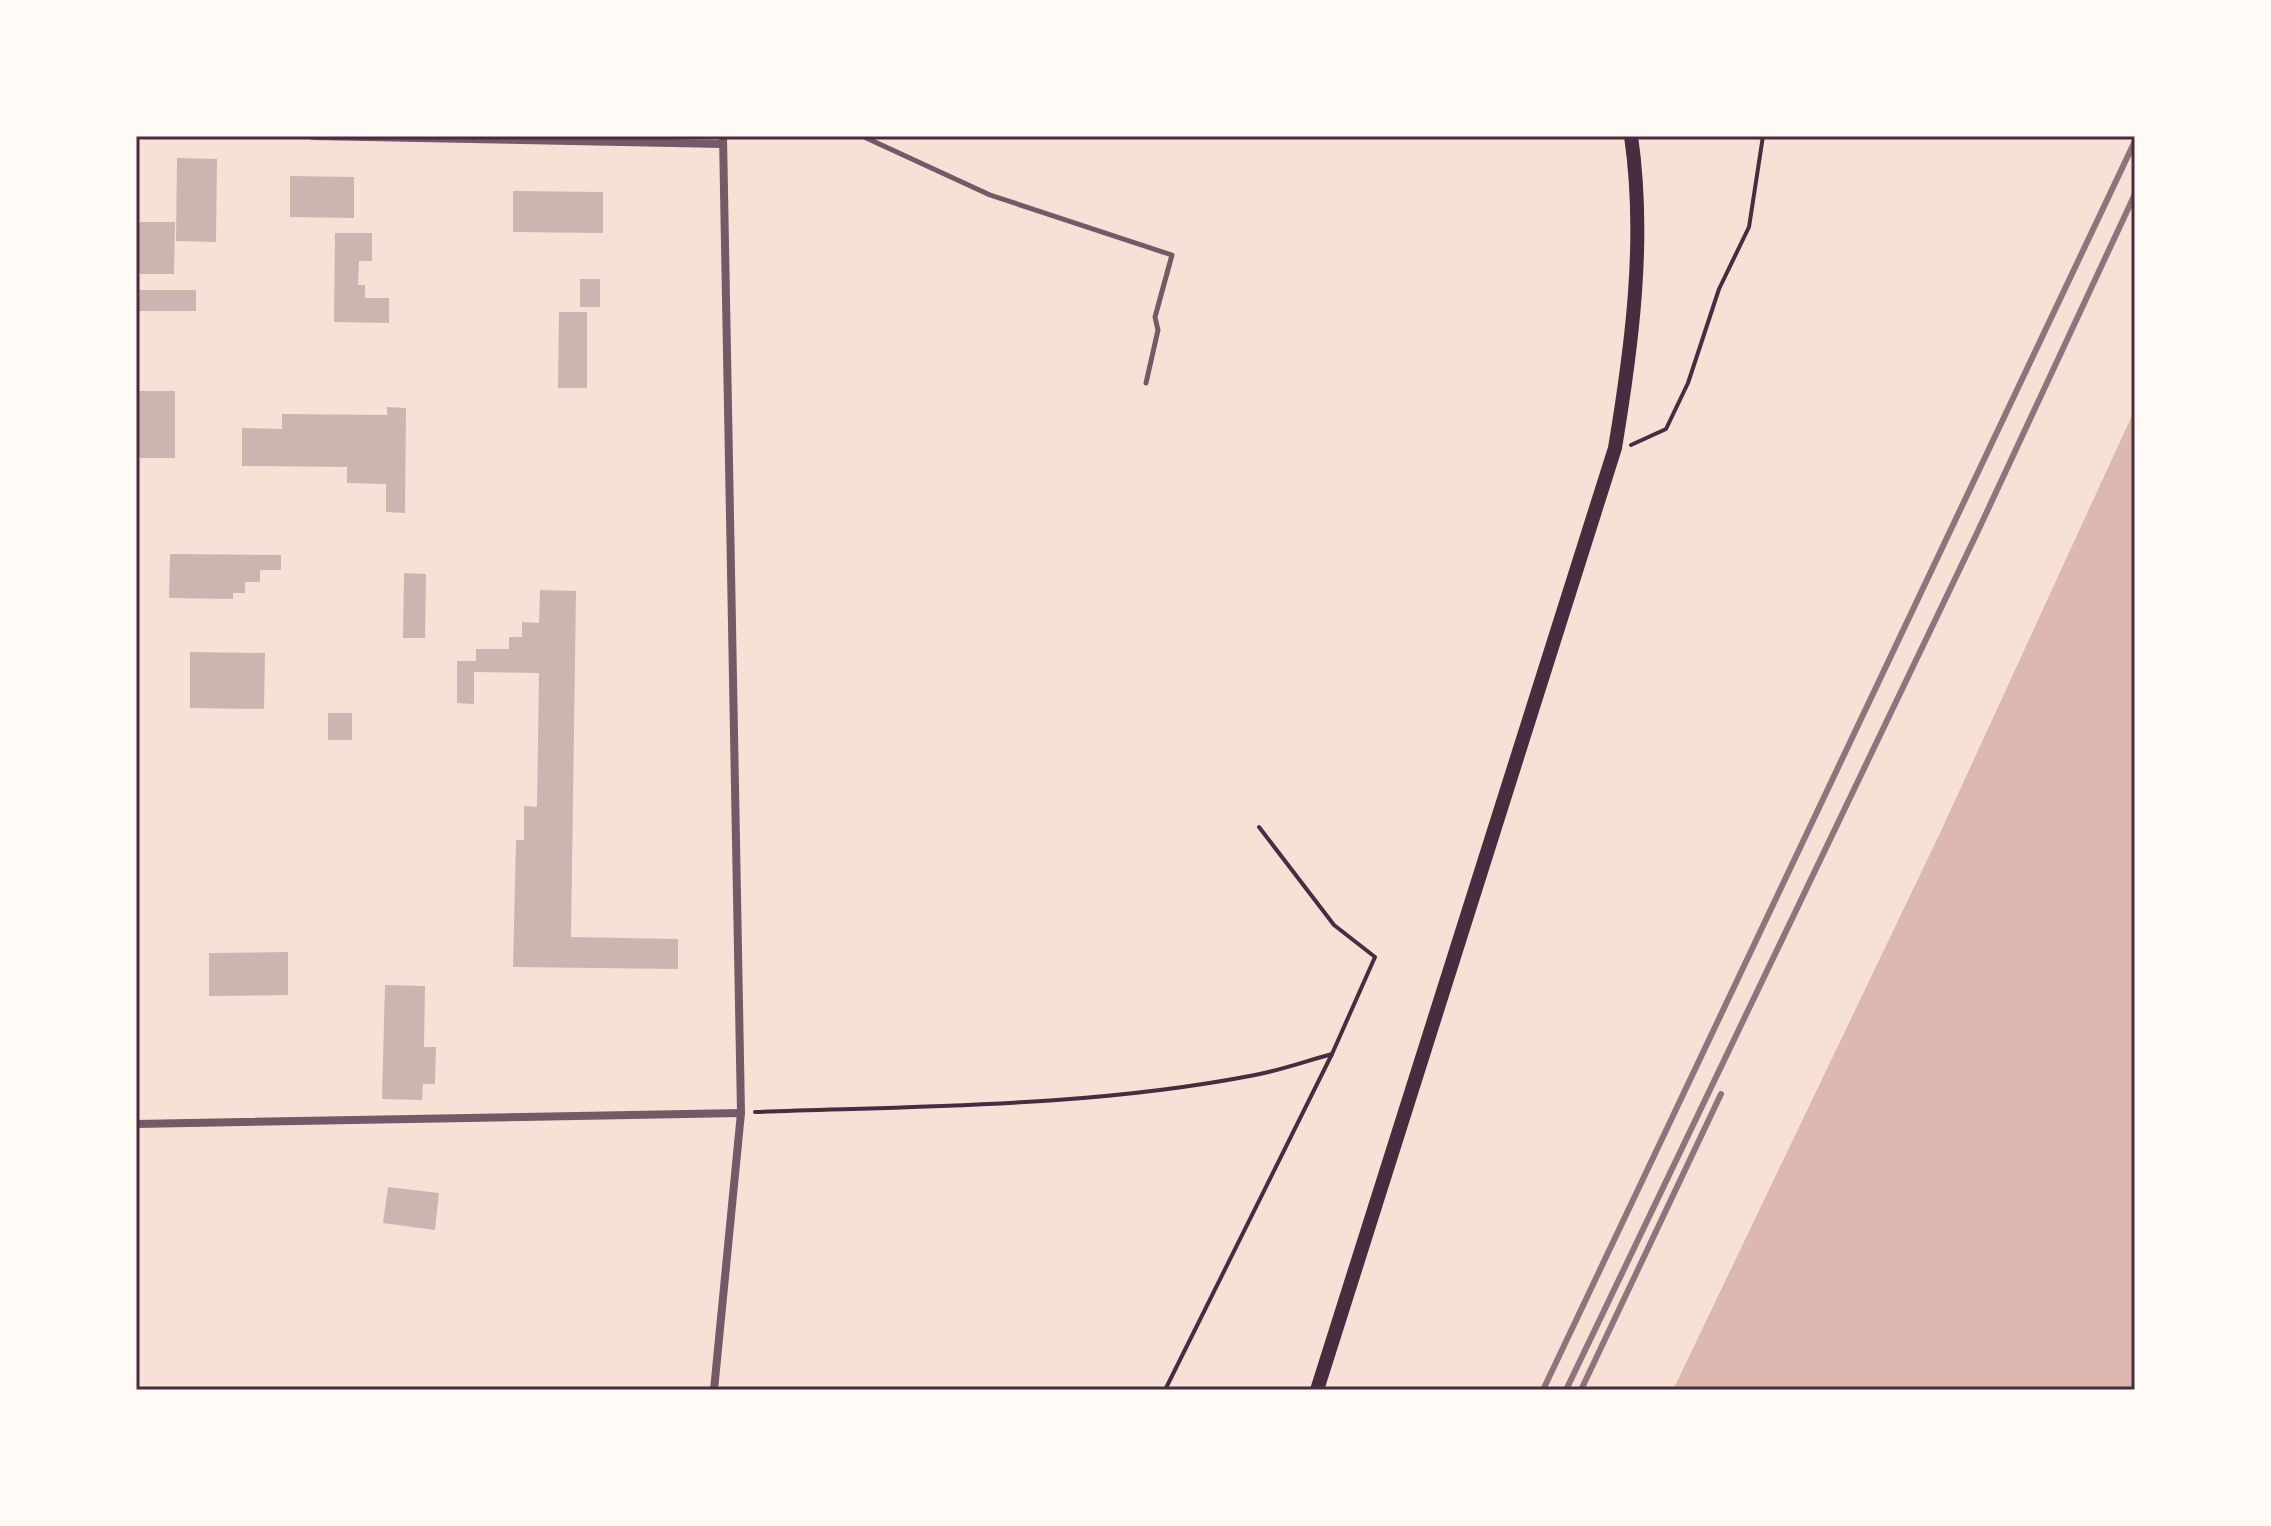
<svg xmlns="http://www.w3.org/2000/svg" width="2271" height="1526" viewBox="0 0 2271 1526" font-family="'Golos Text',sans-serif">
	<rect width="100%" height="100%" fill="#f7e1d7"/>
	<!-- water -->
	<polygon fill="#dcb8b0" points="2135,409 2135,1390 1673,1390 1941,831"/>
	<!-- building -->
	<g fill="#ccb4b1">
		<polygon points="177,158 217,159 216,242 176,241"/>
		<polygon points="290,176 354,177 354,218 290,217"/>
		<polygon points="513,191 603,192 603,233 513,232"/>
		<polygon points="136,222 175,222 174,274 136,274"/>
		<polygon points="335,233 372,233 372,261 359,261 358,285 365,285 365,298 389,298 389,323 334,322"/>
		<rect x="580" y="279" width="20" height="28"/>
		<rect x="136" y="290" width="60" height="21"/>
		<polygon points="559,312 587,312 587,388 558,388"/>
		<rect x="136" y="391" width="39" height="67"/>
		<polygon points="387,407 406,408 405,513 386,512 386,484 347,483 347,467 242,466 242,428 282,429 282,414 387,415"/>
		<polygon points="170,554 281,555 281,570 260,570 260,582 245,582 245,593 233,593 233,599 169,598"/>
		<polygon points="404,573 426,574 425,638 403,638"/>
		<polygon points="540,590 576,591 571,937 678,939 678,969 513,967 516,840 524,840 524,806 537,807 539,673 474,672 474,704 457,703 457,661 476,661 476,649 509,649 509,637 522,637 522,622 539,623"/>
		<polygon points="190,652 265,653 264,709 190,708"/>
		<rect x="328" y="713" width="24" height="27"/>
		<polygon points="288,952 288,995 209,996 209,953"/>
		<polygon points="385,985 425,986 424,1047 436,1047 435,1084 423,1084 422,1100 382,1099"/>
		<polygon points="388,1187 439,1193 435,1230 383,1223"/>
	</g>
	<g fill="none" stroke-linecap="round" stroke-linejoin="round">
		<!-- path -->
		<g stroke="#4a2c40" stroke-width="4">
			<polyline points="1631,445 1666,429 1688,383 1719,289 1749,227 1763,136"/>
			<path d="M755,1112C921,1106 1091,1107 1255,1075C1281,1070 1306,1061 1332,1054"/>
			<polyline points="1165,1390 1332,1054 1375,957 1334,925 1259,827"/>
		</g>
		<!-- service -->
		<polyline stroke="#755966" stroke-width="5" points="862,136 990,195 1172,255 1155,317 1158,330 1146,383"/>
		<!-- minor -->
		<g stroke="#755966" stroke-width="8">
			<polyline points="313,136 723,144"/>
			<polyline points="136,1124 741,1113"/>
			<polyline points="714,1390 741,1113 723,136"/>
		</g>
		<!-- secondary -->
		<path stroke="#4a2c40" stroke-width="14" d="M1317,1390L1615,448C1632,346 1646,239 1631,136"/>
		<!-- rail -->
		<g stroke="#8f747c" stroke-width="6">
			<polyline points="1543,1390 2135,141"/>
			<polyline points="1566,1390 1977,533 2135,194"/>
			<polyline points="1581,1390 1721,1094"/>
		</g>
	</g>
	<!-- border -->
	<rect width="2271" height="1526" fill="none" stroke="#fffaf5" stroke-width="276"/>
	<rect x="138" y="138" width="1995" height="1250" fill="none" stroke="#4a2c40" stroke-width="3"/>
</svg>
